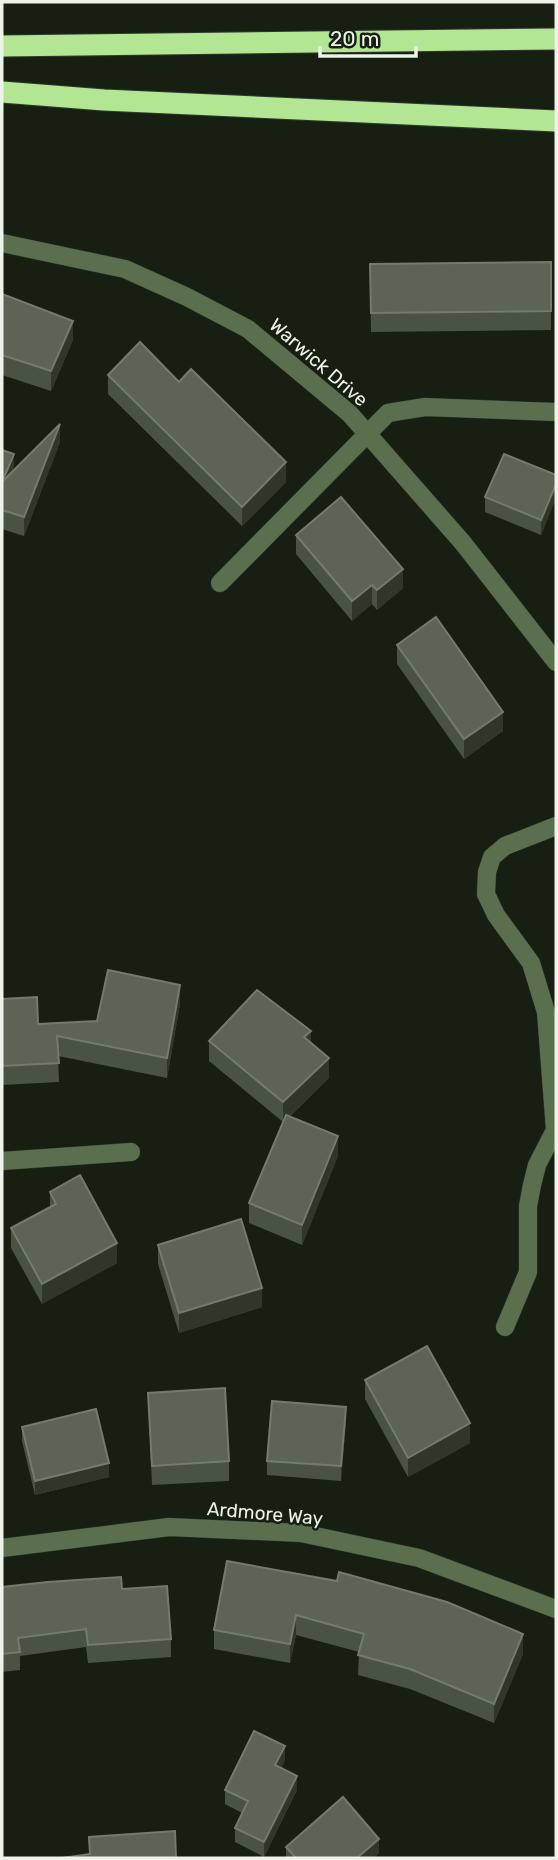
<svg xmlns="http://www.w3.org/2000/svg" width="558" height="1860" viewBox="0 0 558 1860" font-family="Rubik,sans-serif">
	<rect width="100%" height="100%" fill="#171f12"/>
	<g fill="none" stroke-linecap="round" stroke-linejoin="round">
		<defs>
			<g id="minor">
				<polyline points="2,243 125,269 187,297 248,329 350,414 463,543 556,662"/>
				<polyline points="220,583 388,413 425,407 556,412"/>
				<polyline points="2,1161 131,1152"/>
				<polyline points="505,1327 528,1272 528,1206 532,1185 537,1165 555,1130 546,1012 531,963 496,915 486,894 487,872 492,857 505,846 556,826"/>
				<polyline points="2,1548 169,1527 301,1533 419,1558 556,1609"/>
			</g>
			<g id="highway">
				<polyline points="2,46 556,39"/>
				<polyline points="2,92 104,100 556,121"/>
			</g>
		</defs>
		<!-- minor casing -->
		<use href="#minor" stroke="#31382c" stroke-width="19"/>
		<!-- highway casing -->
		<use href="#highway" stroke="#31382c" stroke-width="23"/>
		<!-- minor -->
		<use href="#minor" stroke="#5b6f4f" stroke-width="18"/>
		<!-- highway -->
		<use href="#highway" stroke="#b2e693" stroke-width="21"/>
	</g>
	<!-- wall -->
	<g fill="#495343">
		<polygon points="370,264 551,311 551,330 371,332"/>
		<polygon points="2,294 73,340 51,391 2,375"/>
		<polygon points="108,375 179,382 286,482 242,526 108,394"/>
		<polygon points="60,442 24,536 2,529 2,450 14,469"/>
		<polygon points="556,475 556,498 541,535 485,512 485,497"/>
		<polygon points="296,535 403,588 377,610 372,604 352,621 296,554"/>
		<polygon points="397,645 503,731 464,759 397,664"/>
		<polygon points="2,999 38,1024 97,1021 180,1004 167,1078 58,1056 59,1082 2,1085"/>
		<polygon points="209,1041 311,1043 329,1078 289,1117 338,1156 302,1245 249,1223 249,1203 283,1122 209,1061"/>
		<polygon points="50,1192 117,1263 42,1304 11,1248 11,1228 50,1208"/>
		<polygon points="158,1245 262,1307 179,1333 158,1264"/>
		<polygon points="365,1380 470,1443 408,1477 365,1399"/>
		<polygon points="148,1393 229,1461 229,1481 152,1485"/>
		<polygon points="346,1421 341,1481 267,1475 267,1461"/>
		<polygon points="22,1427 109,1477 35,1495 22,1441"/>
		<polygon points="227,1561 523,1654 494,1723 410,1689 358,1675 359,1652 296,1635 290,1663 214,1649 214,1630"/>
		<polygon points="2,1587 122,1589 171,1639 171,1657 88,1663 86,1647 20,1656 20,1670 2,1672"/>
		<polygon points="285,1760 281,1768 297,1790 264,1857 235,1842 235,1828 242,1813 225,1804 225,1790"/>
		<polygon points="286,1847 379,1853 374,1858 286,1858"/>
	</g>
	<!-- shaded-wall -->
	<g fill="#2e3728">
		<polygon points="73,321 73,340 51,391 51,371"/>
		<polygon points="60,424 60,442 24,536 24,517"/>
		<polygon points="14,454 14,472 2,482"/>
		<polygon points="286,462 286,482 242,526 242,507"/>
		<polygon points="556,484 556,498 541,535 541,520"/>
		<polygon points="403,569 403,588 377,610 377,590"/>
		<polygon points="372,585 372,604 352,621 352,601"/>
		<polygon points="503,712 503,731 464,759 464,739"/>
		<polygon points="180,985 180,1004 167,1078 167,1058"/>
		<polygon points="311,1031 311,1050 304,1037"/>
		<polygon points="329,1058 329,1078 283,1122 283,1102"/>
		<polygon points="338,1136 338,1156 302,1245 302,1225"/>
		<polygon points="117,1243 117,1263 42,1304 42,1284"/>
		<polygon points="262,1288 262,1307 179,1333 179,1313"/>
		<polygon points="346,1407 346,1421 341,1481 341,1466"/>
		<polygon points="470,1423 470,1443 408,1477 408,1458"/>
		<polygon points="109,1463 109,1477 35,1495 35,1481"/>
		<polygon points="296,1615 296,1635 290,1663 290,1644"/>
		<polygon points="523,1634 523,1654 494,1723 494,1704"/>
		<polygon points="285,1746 285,1760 275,1779 275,1765"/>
		<polygon points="297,1776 297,1790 264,1857 264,1842"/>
		<polygon points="379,1839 379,1853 374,1858 357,1858"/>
	</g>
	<!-- building -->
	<g fill="#5b6455" stroke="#727b6c" stroke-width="2">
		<polygon points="551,262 551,311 371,313 370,264"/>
		<polygon points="2,294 73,321 51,371 2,355"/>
		<polygon points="140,342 179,382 191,369 286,462 242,507 108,375"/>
		<polygon points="60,424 24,517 2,510 2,482"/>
		<polygon points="2,450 14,454 2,482"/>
		<polygon points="504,454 556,475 556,484 541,520 485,497"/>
		<polygon points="341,497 403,569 377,590 372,585 352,601 296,535"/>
		<polygon points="436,617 503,712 464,739 397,645"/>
		<polygon points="108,970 180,985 167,1058 57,1036 59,1063 2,1066 2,999 37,997 38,1024 97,1021"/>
		<polygon points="257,990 311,1031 304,1037 329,1058 283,1102 209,1041"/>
		<polygon points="286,1115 338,1136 302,1225 249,1203"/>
		<polygon points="80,1175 117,1243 42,1284 11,1228 56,1204 50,1192"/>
		<polygon points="241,1219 262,1288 179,1313 158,1245"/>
		<polygon points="427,1346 470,1423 408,1458 365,1380"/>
		<polygon points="225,1388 229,1461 152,1466 148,1393"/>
		<polygon points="272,1401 346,1407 341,1466 267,1461"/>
		<polygon points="96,1409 109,1463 35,1481 22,1427"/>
		<polygon points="227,1561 337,1581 339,1572 447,1602 523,1634 494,1704 410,1669 358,1655 364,1634 296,1615 290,1644 214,1630"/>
		<polygon points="121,1577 122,1589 167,1586 171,1639 88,1645 86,1629 18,1638 20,1652 2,1654 2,1587 48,1582"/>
		<polygon points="254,1731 285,1746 275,1765 297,1776 264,1842 235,1828 248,1801 225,1790"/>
		<polygon points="343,1797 379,1839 357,1858 296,1858 286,1847"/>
		<polygon points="175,1831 176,1858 62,1858 90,1854 89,1837"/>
	</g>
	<g text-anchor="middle" stroke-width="5" stroke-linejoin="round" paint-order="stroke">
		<!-- street labels -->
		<g font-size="19" fill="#ecf3e9" stroke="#171f12">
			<text transform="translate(319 362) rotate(41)" y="7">Warwick Drive</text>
			<text transform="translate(265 1513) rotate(5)" y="7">Ardmore Way</text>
		</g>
	</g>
	<!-- border -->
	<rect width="558" height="1860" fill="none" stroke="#ecf3e9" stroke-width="7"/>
	<!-- scale -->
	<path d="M320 46v10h96v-10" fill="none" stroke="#ecf3e9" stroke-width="3.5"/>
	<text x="330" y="46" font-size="21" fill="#ecf3e9" stroke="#171f12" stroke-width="5" paint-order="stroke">20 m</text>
</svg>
